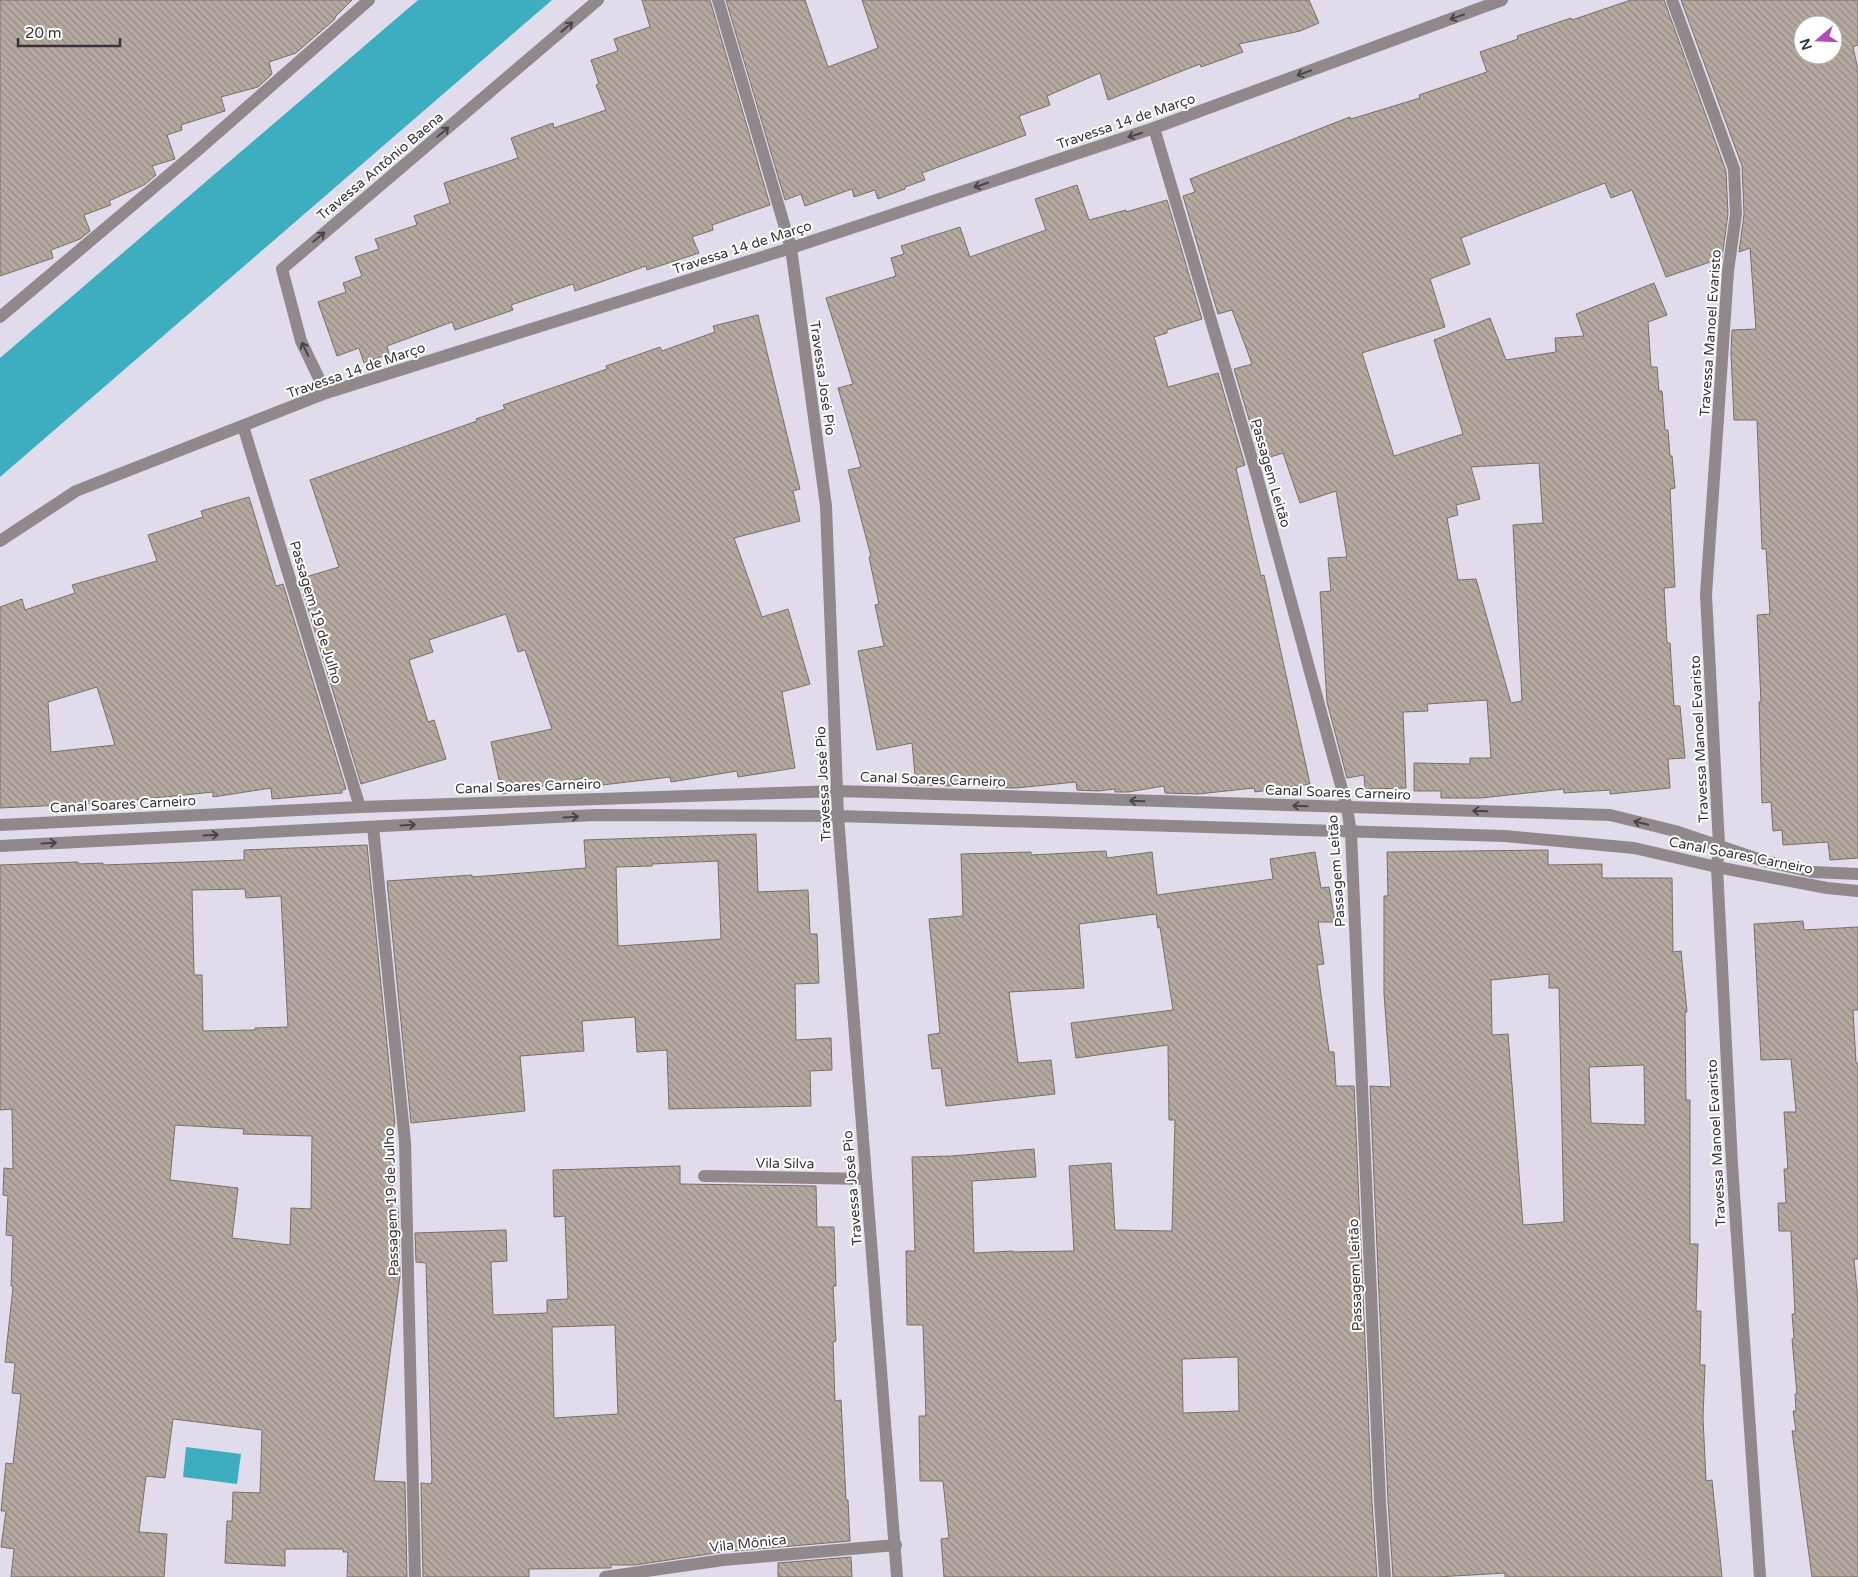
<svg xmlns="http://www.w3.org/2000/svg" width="1858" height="1577" viewBox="0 0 1858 1577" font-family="'Varela Round',sans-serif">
	<defs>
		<pattern id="building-back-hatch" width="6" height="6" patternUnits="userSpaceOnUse" patternTransform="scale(1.25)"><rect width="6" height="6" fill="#b5a9a0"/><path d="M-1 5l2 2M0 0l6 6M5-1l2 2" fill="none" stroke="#948a84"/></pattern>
	</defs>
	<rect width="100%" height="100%" fill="#e0dceb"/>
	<!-- water -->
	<g fill="#3daebf">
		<polygon points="418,0 552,0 0,477 0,358"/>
		<polygon points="186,1447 241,1454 237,1484 183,1477"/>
	</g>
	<!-- building -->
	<g fill="url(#building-back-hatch)" stroke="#7a6f66" fill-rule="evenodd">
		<polygon points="0,0 352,0 335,17 335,19 296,53 269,62 272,74 258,87 221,97 225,111 181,125 182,130 167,135 175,159 152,166 156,175 144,185 109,201 111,205 84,215 90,231 80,239 51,250 53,258 0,276"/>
		<polygon points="642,0 710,0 770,205 712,225 713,230 692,237 699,253 647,270 646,266 575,291 573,284 511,305 513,310 455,330 452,322 387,346 389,354 364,363 359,348 337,356 318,302 346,292 343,283 362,276 355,257 379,249 375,239 417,225 414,216 450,203 444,183 518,158 511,138 553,123 554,128 606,110 596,85 599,84 591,60 618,51 614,39 650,27"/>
		<polygon points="726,0 805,0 828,67 878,48 862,0 1309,0 1319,23 1300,31 1239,44 1243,52 1201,67 1200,64 1108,100 1100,73 1047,96 1050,105 1019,116 1026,135 922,173 925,180 905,187 905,189 878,199 875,190 854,197 852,189 805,206 801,194 785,200"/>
		<path d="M1631,0H1664L1726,171L1728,214L1722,258L1666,277L1632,190L1611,198L1605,183L1461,238L1470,264L1430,279L1445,327L1362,353L1394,456L1463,434L1434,340L1490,318L1506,360L1556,352L1555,338L1584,336L1576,314L1654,283L1667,315L1648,322L1651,367H1657L1659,391H1662L1665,430H1668L1670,456H1672L1675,488L1670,489L1675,587L1664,588L1667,643H1670L1674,706H1680L1685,758L1668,759L1670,788L1610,794V790L1564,793V789L1481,798H1441V791H1414V763L1470,764V758H1491L1487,700L1427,704L1428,711L1403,712L1406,788L1365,789L1364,775L1347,778L1327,702L1320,592L1331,591L1328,558L1347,557L1336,491L1300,503L1283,453L1261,460L1234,369L1252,364L1232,310L1218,314L1183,196L1195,192L1190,179L1350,117L1351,119L1420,98L1419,95L1487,72L1480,52L1518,39L1517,36L1571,18L1572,20ZM1539,463L1543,523L1513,525L1522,701L1511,703L1476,579L1458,580L1447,518L1458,515L1456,505L1480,499L1471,467Z"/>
		<path d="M1681,0H1858V45L1853,47L1858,70V858L1830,860L1828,842L1783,845L1782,830L1773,831L1771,802L1762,803L1759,702H1761L1757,615L1770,614L1766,549H1762L1757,420H1734L1731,353L1732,330L1756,329L1750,248L1739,252L1744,214L1742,166ZM1803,25H1833V55H1803Z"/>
		<polygon points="1077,185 1089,220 1126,210 1126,212 1167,200 1202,319 1167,330 1167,333 1154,337 1168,387 1218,373 1245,465 1236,468 1261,576 1264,575 1310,784 1255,792 1254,788 1198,794 1165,793 1164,786 1128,792 1115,792 1115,789 1098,791 1077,790 1076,782 1016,788 982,787 981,783 948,786 916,785 912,743 877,750 858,651 884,646 875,605 879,604 869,557 871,556 848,470 861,467 838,388 853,384 826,298 896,276 891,258 904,254 901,246 960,227 970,257 1046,230 1035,199"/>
		<polygon points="758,315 800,489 793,491 800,521 734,538 762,617 788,609 810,684 782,692 795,768 738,777 737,771 671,782 670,777 585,787 584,778 502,794 491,742 552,729 525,650 518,652 506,614 429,640 433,652 409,660 428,722 434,720 446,759 361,784 299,579 339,567 310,480 477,421 476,419 505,409 503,405 607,369 606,366 660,347 662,351 715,332 713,326"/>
		<path d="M249,497L276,586L283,584L346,789L342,790V793L272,799L271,788L213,797V792L106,803L0,808V607L22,599L25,610L75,593L72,585L157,561L148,535L203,517L201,511ZM97,687L115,745L51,752L48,702Z"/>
		<path d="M756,834L758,892L808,890L810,934H817L819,983L795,984L796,1040L831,1038L832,1070L810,1071L811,1106L669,1109L667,1050L637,1052L635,1017L582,1021L584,1051L520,1056L525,1111L411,1123L387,881L472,875V877L586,868L584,840ZM718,861L721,939L618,946L616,867L652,866V864Z"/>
		<path d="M367,845L395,1124H394L392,1208H398L400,1276L374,1481L405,1482L407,1577H347L348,1552H343V1549H285V1566L225,1563L227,1521H232L233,1492L260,1493L262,1430L173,1419L165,1478L146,1476L139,1532L167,1534L164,1577H11L14,1549L1,1547L6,1511H1L6,1463L13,1464L21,1394L12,1393L15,1363L5,1362L13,1287L11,1286L13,1236L6,1235L8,1196L3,1195L4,1168L13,1169L12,1109L0,1110V865L78,862V864L103,863V865L244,860V850ZM245,889L246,898L281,896L288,1027L255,1028V1030L203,1031L202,975H194L192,890ZM175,1125L244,1129L243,1134L312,1136L311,1209L291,1208L290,1245L232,1238L238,1188L170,1180Z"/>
		<path d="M1548,850V865L1602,864V878H1672L1673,952L1681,951L1687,1012H1685L1686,1100H1690V1244H1698L1696,1311H1701L1700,1365H1705L1703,1418L1706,1481L1712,1480L1722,1577H1505V1573L1437,1577H1393L1388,1501L1370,1086L1391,1087L1384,994V896H1388L1387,852ZM1549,974V988H1559L1564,1222L1523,1225L1508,1034L1492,1035L1491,980ZM1644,1065L1645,1125L1591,1123L1589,1067Z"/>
		<path d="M1106,851L1107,858L1152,852L1157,895L1273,879L1270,859L1315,852L1321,888L1329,887L1335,922H1318L1324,964L1317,965L1329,1052H1334L1336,1086H1354L1372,1502L1377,1577H944L941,1539L949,1538L943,1481H920L919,1416H926L923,1325H907L906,1251H915L912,1157L952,1156L1034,1149L1036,1177L972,1181L974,1253L1013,1251V1252L1074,1251L1069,1166L1111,1163L1115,1230L1172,1231L1175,1120H1169L1168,1045L1076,1058L1071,1023L1173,1010L1160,927L1158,928L1156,914L1079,924L1084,988L1009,992L1018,1063L1051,1060L1055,1094L946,1106L941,1068L932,1069L928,1035L940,1033L929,919L963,916L961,854L1031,852V855ZM1238,1357L1239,1411L1183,1413L1182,1359Z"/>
		<polygon points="1803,921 1804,930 1858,927 1858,1010 1853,1010 1856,1063 1858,1063 1858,1259 1854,1259 1858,1301 1858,1577 1812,1577 1792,1431 1796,1431 1793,1411 1796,1411 1795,1394 1797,1394 1792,1339 1794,1338 1792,1314 1795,1314 1791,1231 1779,1231 1778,1203 1786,1203 1784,1169 1788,1169 1784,1112 1796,1112 1791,1059 1761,1060 1754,924"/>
		<path d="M680,1166V1184L816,1186L817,1227H834L836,1286H833L836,1341L833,1342L835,1401L841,1400L846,1500H848L850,1541L722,1552L635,1565H611V1568H609L529,1569V1577H423L421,1483L431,1484L432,1480L426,1263L416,1262L415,1233L506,1230L507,1261L491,1262L493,1315L547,1313V1300L568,1299L565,1216L554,1217L553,1170ZM615,1325L618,1414L554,1418L552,1327Z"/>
		<polygon points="851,1557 852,1577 778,1577 778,1563"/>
	</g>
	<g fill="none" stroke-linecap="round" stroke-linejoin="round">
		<!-- minor -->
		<g stroke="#90888a" stroke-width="12">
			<polyline points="718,0 791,248 826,506 838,816 897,1577"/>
			<polyline points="1672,0 1734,169 1736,214 1728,271 1706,595 1719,845 1717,867 1732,1164 1760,1577"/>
			<polyline points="1154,128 1257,476 1347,808 1351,833 1380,1501 1385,1577"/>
			<polyline points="0,317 197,151 369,0"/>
			<polyline points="326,393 301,341 282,269 598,0"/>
			<polyline points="243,426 360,807"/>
			<polyline points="0,541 76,491 326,393 791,248 1154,128 1502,0"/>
			<polyline points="0,825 360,807 838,791 1610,815 1675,831 1764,861 1812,872 1858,874"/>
			<polyline points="373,827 405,1142 415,1577"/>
			<polyline points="0,846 595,815 838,816 1505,836 1634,848 1717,867 1827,888 1858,891"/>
			<polyline points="704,1176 866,1179"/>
			<polyline points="605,1577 723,1560 896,1545"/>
		</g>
	</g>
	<!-- one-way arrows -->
	<defs><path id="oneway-shaft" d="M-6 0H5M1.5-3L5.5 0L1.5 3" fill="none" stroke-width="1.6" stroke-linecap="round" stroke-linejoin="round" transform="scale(1.25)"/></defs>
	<g stroke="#49464b">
		<use href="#oneway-shaft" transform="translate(1457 17) rotate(160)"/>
		<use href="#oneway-shaft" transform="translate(567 27) rotate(-40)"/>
		<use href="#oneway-shaft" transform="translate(1304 73) rotate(160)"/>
		<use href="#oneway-shaft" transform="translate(443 132) rotate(-40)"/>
		<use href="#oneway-shaft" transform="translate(1135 135) rotate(162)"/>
		<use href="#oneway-shaft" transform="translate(981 185) rotate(162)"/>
		<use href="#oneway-shaft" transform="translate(319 237) rotate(-40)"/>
		<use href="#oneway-shaft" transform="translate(305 349) rotate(-116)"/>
		<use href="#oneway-shaft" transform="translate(1137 801) rotate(-178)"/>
		<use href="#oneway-shaft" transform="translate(1300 806) rotate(-178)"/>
		<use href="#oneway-shaft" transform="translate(1480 811) rotate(-178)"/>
		<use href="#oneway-shaft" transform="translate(571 817) rotate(-3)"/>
		<use href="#oneway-shaft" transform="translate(1641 823) rotate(-166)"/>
		<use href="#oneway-shaft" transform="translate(408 825) rotate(-3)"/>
		<use href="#oneway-shaft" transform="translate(211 835) rotate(-3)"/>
		<use href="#oneway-shaft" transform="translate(49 843) rotate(-3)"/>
	</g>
	<g text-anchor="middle" stroke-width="4" stroke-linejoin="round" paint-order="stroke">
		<!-- street labels -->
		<g font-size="14" fill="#37353b" stroke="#fff">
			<text transform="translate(1126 121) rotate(-19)" y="5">Travessa 14 de Março</text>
			<text transform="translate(380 166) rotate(-40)" y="5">Travessa Antônio Baena</text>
			<text transform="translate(742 247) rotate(-18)" y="5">Travessa 14 de Março</text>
			<text transform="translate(1710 333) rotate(-86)" y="5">Travessa Manoel Evaristo</text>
			<text transform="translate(356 370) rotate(-19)" y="5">Travessa 14 de Março</text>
			<text transform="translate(823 378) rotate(82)" y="5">Travessa José Pio</text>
			<text transform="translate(1271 473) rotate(74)" y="5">Passagem Leitão</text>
			<text transform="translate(316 612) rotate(73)" y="5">Passagem 19 de Julho</text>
			<text transform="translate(1699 739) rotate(-93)" y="5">Travessa Manoel Evaristo</text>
			<text transform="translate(933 779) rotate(2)" y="5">Canal Soares Carneiro</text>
			<text transform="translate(823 784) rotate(-93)" y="5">Travessa José Pio</text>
			<text transform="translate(528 786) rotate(-2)" y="5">Canal Soares Carneiro</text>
			<text transform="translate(1338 792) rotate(2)" y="5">Canal Soares Carneiro</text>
			<text transform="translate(123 804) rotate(-3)" y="5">Canal Soares Carneiro</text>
			<text transform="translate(1741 855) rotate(11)" y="5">Canal Soares Carneiro</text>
			<text transform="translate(1336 871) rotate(-94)" y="5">Passagem Leitão</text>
			<text transform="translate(1716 1143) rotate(-93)" y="5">Travessa Manoel Evaristo</text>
			<text transform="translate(785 1163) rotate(1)" y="5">Vila Silva</text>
			<text transform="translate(852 1188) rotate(-95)" y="5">Travessa José Pio</text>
			<text transform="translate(391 1202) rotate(-92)" y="5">Passagem 19 de Julho</text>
			<text transform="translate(1355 1275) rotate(-92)" y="5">Passagem Leitão</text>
			<text transform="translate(748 1543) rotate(-6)" y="5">Vila Mônica</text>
		</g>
	</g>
	<!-- north arrow -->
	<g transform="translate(1818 40) rotate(251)"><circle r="24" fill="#ffffff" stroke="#afaeb1"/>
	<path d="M0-4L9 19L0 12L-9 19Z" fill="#b14eb5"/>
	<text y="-8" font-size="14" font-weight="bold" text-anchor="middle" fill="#37353b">N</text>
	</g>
	<!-- scale -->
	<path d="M18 38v8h102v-8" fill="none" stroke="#37353b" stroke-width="2.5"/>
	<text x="25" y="38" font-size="15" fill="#37353b" stroke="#ffffff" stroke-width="4" paint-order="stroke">20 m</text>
</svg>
